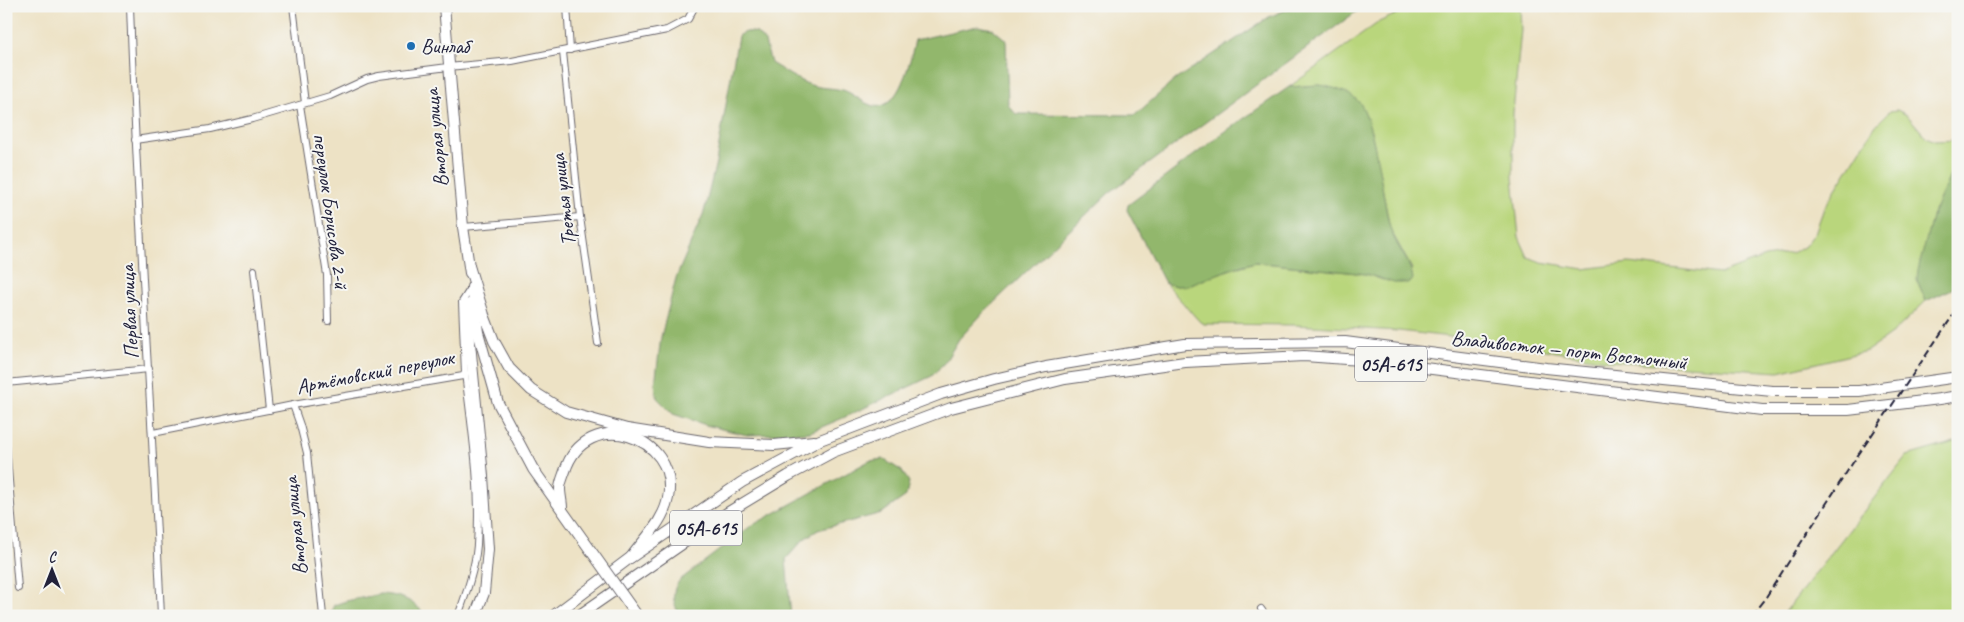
<svg xmlns="http://www.w3.org/2000/svg" width="1964" height="622" viewBox="0 0 1964 622" font-family="Caveat,sans-serif">
	<rect width="100%" height="100%" fill="#f6f6f2"/>
	<filter id="ink" filterUnits="userSpaceOnUse"><feTurbulence type="fractalNoise" baseFrequency=".02" numOctaves="2"/><feDisplacementMap in="SourceGraphic" scale="10" xChannelSelector="R" yChannelSelector="G"/><feConvolveMatrix kernelMatrix="1 2 1 2 8 2 1 2 1" color-interpolation-filters="sRGB"/></filter>
	<filter id="wash" filterUnits="userSpaceOnUse"><feTurbulence type="fractalNoise" baseFrequency=".0096" numOctaves="4" result="noise"/><feDisplacementMap in="SourceGraphic" scale="20" xChannelSelector="R" yChannelSelector="G"/><feGaussianBlur stdDeviation="1.12" result="paint"/><feColorMatrix in="noise" values="0 0 0 0 0 0 0 0 0 0 0 0 0 0 0 0 0 1.4 0 .05"/><feComposite in="paint" operator="in"/></filter>
	<g filter="url(#wash)">
		<rect width="100%" height="100%" fill="#ede2c5"/>
		<!-- green -->
		<g fill="#b9d67c" stroke="#6e7c5c">
			<polygon points="1414,6 1520,6 1521,30 1513,113 1513,177 1519,237 1528,257 1541,262 1584,269 1629,263 1720,274 1765,257 1791,253 1804,247 1815,233 1824,208 1876,125 1890,111 1897,110 1907,115 1926,137 1935,141 1958,140 1958,158 1933,214 1917,280 1926,301 1894,332 1867,351 1779,372 1609,361 1510,344 1399,331 1295,325 1204,324 1200,322 1165,283 1176,286 1255,262 1366,274 1383,280 1412,269 1390,229 1371,130 1320,85 1289,87 1379,22"/>
			<polygon points="1958,441 1958,616 1782,616 1907,456"/>
		</g>
		<!-- forest -->
		<g fill="#92b76c" stroke="#5a6c54">
			<path d="M1295,6H1364L1109,193L984,312L959,339L945,362L932,376L843,418L810,432L778,434L747,435L709,426L673,414L657,398L655,384L661,337L676,278L704,212L716,162L738,36C744,31 749,31 757,33L765,42L771,63C783,70 795,79 808,84C820,89 834,87 846,91C855,95 863,103 873,106C900,112 911,57 915,40L978,26L993,29L1006,40L1008,105L1016,114L1135,115L1175,80L1269,17Z"/>
			<path d="M1320,85C1335,88 1347,91 1358,101C1374,116 1383,202 1390,227C1395,246 1411,260 1413,279L1410,283H1394L1366,274L1255,262L1233,268L1187,286H1176L1165,283L1127,210L1128,205L1226,131L1289,87Z"/>
			<polygon points="1958,158 1958,281 1952,289 1926,301 1917,280 1918,270 1933,214"/>
			<path d="M883,459L902,471L909,482L906,496L882,513L818,530L804,539L786,559L791,616H680C673,603 670,592 680,580L751,526L869,461Z"/>
			<path d="M381,594C404,596 411,600 427,616H329L334,605L346,601Z"/>
		</g>
	</g>
	<g filter="url(#ink)">
		<g fill="none" stroke-linecap="round" stroke-linejoin="round">
			<defs>
				<g id="minor">
					<path d="M130,6C137,210 152,413 161,616"/>
					<polyline points="293,6 305,103"/>
					<polyline points="567,6 570,50"/>
					<polyline points="563,52 580,217 598,343"/>
					<polyline points="300,105 327,275 328,321"/>
					<polyline points="135,140 210,129 252,119 330,96 367,79 379,76 448,67 512,61 667,30 688,19 695,6"/>
					<polyline points="463,227 580,217"/>
					<polyline points="254,270 269,410"/>
					<polyline points="6,383 149,369"/>
					<polyline points="293,405 300,425 307,453 323,616"/>
					<polyline points="153,433 293,405 463,376 465,373 462,302 469,291"/>
					<polyline points="6,445 18,588"/>
					<polyline points="1261,609 1266,616"/>
					<path d="M458,616C466,594 475,569 477,545C481,488 472,430 465,373"/>
				</g>
				<g id="primary">
					<polyline points="444,6 463,227 470,273"/>
					<polyline points="472,287 478,332 498,403 533,469 584,541"/>
					<polyline points="469,304 470,343 483,476 488,549 484,593 475,616"/>
					<path d="M562,508C562,502 560,495 560,489C560,483 563,477 565,471C586,405 680,435 668,498C664,521 645,538 632,556"/>
				</g>
				<g id="trunk">
					<polyline points="469,266 484,315 494,341 509,368 531,390 566,412 627,429 709,442 774,445 814,441"/>
					<polyline points="553,616 630,558 742,482 820,440 941,394 994,379 1046,367 1185,344 1345,342 1546,368 1772,391 1859,391 1958,377"/>
					<polyline points="578,616 727,513 788,476 833,452 951,408 1065,379 1185,362 1304,356 1360,360 1762,410 1848,410 1940,399 1958,396"/>
				</g>
			</defs>
			<!-- minor casing -->
			<use href="#minor" stroke="#69656b" stroke-width="8"/>
			<!-- primary casing -->
			<use href="#primary" stroke="#69656b" stroke-width="12"/>
			<!-- trunk casing -->
			<use href="#trunk" stroke="#69656b" stroke-width="12"/>
			<!-- minor -->
			<use href="#minor" stroke="#fff" stroke-width="6"/>
			<!-- primary -->
			<use href="#primary" stroke="#fff" stroke-width="10"/>
			<!-- trunk -->
			<use href="#trunk" stroke="#fff" stroke-width="10"/>
			<!-- rail -->
			<polyline stroke="#22223b" stroke-width="2" stroke-dasharray="8 4" stroke-linecap="butt" points="1751,616 1766,597 1852,464 1958,308"/>
			<defs>
				<polyline id="primary-bridge" points="584,541 636,614"/>
			</defs>
			<!-- primary-bridge casing -->
			<use href="#primary-bridge" stroke="#69656b" stroke-width="12" stroke-linecap="butt"/>
			<!-- primary-bridge -->
			<use href="#primary-bridge" stroke="#fff" stroke-width="10"/>
		</g>
	</g>
	<!-- markers -->
	<circle fill="#1f6fb2" stroke="#f6f6f2" stroke-width="2" cx="411" cy="46" r="5"/>
	<g text-anchor="middle" stroke-width="4" stroke-linejoin="round" paint-order="stroke">
		<!-- shield labels -->
		<g fill="#f6f6f2" stroke="#626272" stroke-width="1">
			<rect x="1355" y="346.5" width="72" height="35" rx="4"/>
			<rect x="670" y="510.5" width="72" height="35" rx="4"/>
		</g>
		<g font-size="20" font-weight="bold" fill="#22223b">
			<text x="1391" y="371">05А-615</text>
			<text x="706" y="535">05А-615</text>
		</g>
		<!-- poi labels -->
		<g font-size="21" fill="#22223b" stroke="#f6f6f2" text-anchor="start">
			<text x="421" y="53">Винлаб</text>
		</g>
		<!-- street labels -->
		<g font-size="21" fill="#22223b" stroke="#f6f6f2">
			<text transform="translate(436 138) rotate(-96)" y="7">Вторая улица</text>
			<text transform="translate(563 200) rotate(-97)" y="7">Третья улица</text>
			<text transform="translate(331 211) rotate(82)" y="7">переулок Борисова 2-й</text>
			<text transform="translate(129 312) rotate(-93)" y="7">Первая улица</text>
			<text transform="translate(1569 350) rotate(6)" y="7">Владивосток — порт Восточный</text>
			<text transform="translate(375 372) rotate(-11)" y="7">Артёмовский переулок</text>
			<text transform="translate(295 526) rotate(-96)" y="7">Вторая улица</text>
		</g>
	</g>
	<!-- margin -->
	<rect width="1964" height="622" fill="none" stroke="#f6f6f2" stroke-width="25"/>
	<!-- north arrow -->
	<g transform="translate(52 570)" stroke="#f6f6f2" stroke-width="4" paint-order="stroke">
	<path d="M0-4L9 19L0 12L-9 19Z" fill="#22223b"/>
	<text y="-8" font-size="14" font-weight="bold" text-anchor="middle" fill="#22223b">С</text>
	</g>
</svg>
